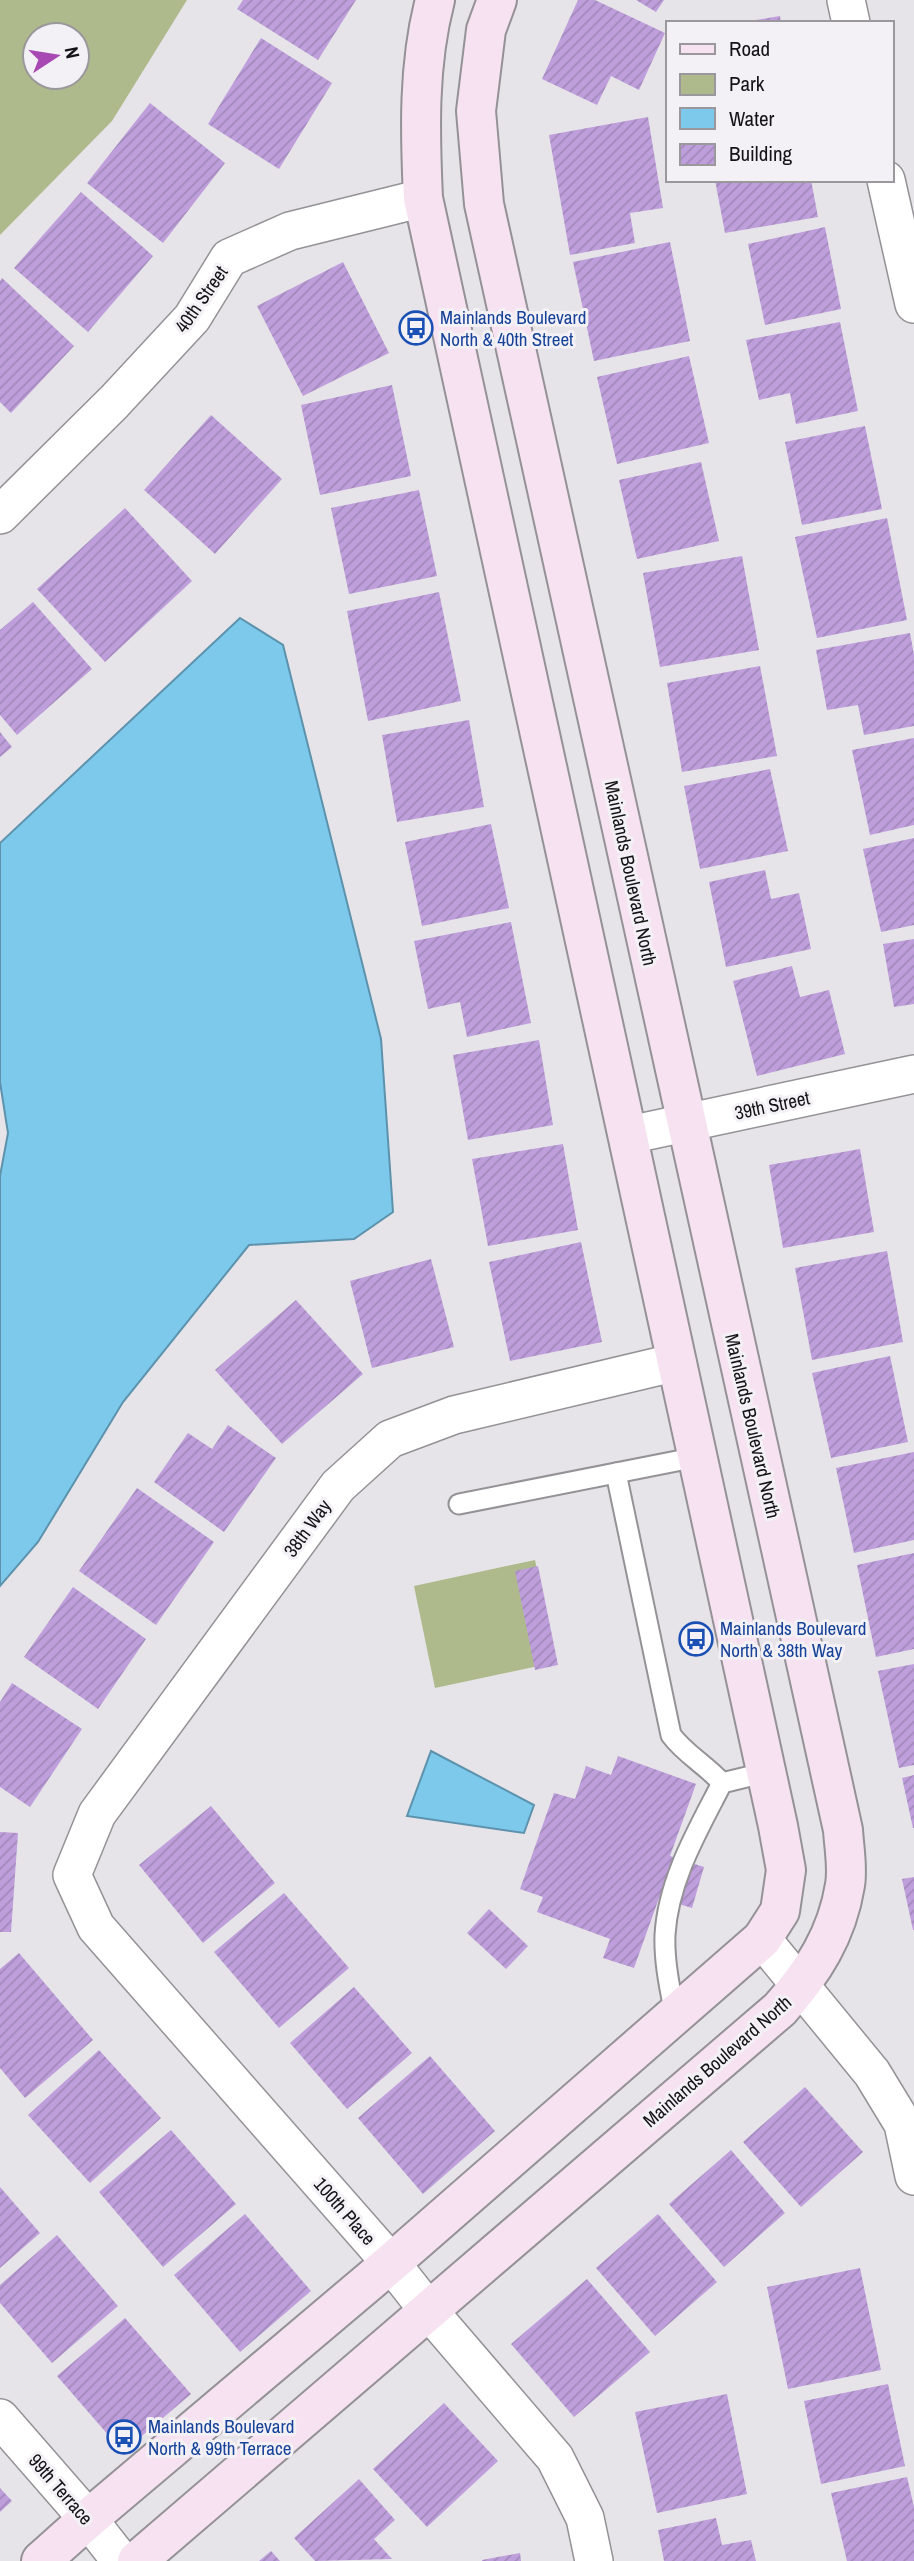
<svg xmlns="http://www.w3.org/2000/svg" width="914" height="2561" viewBox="0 0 914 2561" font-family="'Archivo Narrow',sans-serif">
	<defs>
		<pattern id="building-hatch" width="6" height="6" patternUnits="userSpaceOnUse" patternTransform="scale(1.75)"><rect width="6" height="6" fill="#be9fdb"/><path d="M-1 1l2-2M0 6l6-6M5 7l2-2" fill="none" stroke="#a288bb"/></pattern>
	</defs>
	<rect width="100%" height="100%" fill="#e7e4e9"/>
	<!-- green -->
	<g fill="#aeba8b" fill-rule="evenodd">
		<path d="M0,0H187L112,121L0,235ZM35,35H77V77H35Z"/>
		<polygon points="535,1560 557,1662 435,1688 414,1586"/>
	</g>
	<!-- water -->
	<g fill="#7cc9ec" stroke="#5d92ac" stroke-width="2">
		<polygon points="240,618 283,645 381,1039 393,1212 354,1239 249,1245 123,1402 38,1542 0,1586 0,1176 8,1133 0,1082 0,843"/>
		<polygon points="431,1751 534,1805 524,1833 407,1816"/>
	</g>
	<!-- building -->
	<g fill="url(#building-hatch)">
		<polygon points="243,0 356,0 318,60 237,9"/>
		<polygon points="578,0 595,0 665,33 639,90 611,76 597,105 542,79"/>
		<polygon points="636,0 664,0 656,12"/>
		<polygon points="780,16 781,23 750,23 750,21"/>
		<polygon points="261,38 332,83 279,169 208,124"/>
		<polygon points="150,103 225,163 163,243 87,183"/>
		<polygon points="648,117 663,208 630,213 635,243 570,255 549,135"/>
		<polygon points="715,180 811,180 818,217 725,233"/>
		<polygon points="81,192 153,256 88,332 14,268"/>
		<polygon points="825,227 841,309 765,325 748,244"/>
		<polygon points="670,242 690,341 594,361 573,262"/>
		<polygon points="343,262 389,353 303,396 257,306"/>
		<polygon points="2,278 74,346 11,413 0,402 0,281"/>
		<polygon points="840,322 858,411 796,424 790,393 759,400 746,340"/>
		<polygon points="689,356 709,443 617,464 597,377"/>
		<polygon points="392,385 411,476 320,495 301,405"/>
		<polygon points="211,415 282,479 215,554 144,490"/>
		<polygon points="865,426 882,509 802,525 785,442"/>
		<polygon points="701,462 719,541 637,559 619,480"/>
		<polygon points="419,490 437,576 349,594 331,508"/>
		<polygon points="125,508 192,581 105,662 37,589"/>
		<polygon points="887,518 907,620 817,638 795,537"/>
		<polygon points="742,556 759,650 660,667 643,573"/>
		<polygon points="439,592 461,701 368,721 347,611"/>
		<polygon points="33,602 92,669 17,735 0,715 0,630"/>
		<polygon points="910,633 914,655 914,726 864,735 858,705 827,710 816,650"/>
		<polygon points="760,666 777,756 682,772 667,683"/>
		<polygon points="469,720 484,807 397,822 382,735"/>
		<polygon points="0,732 12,747 0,757"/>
		<polygon points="914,738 914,825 870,835 852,750"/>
		<polygon points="770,769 788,851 700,869 684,786"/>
		<polygon points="491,824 509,908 422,926 405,842"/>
		<polygon points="914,838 914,925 881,932 863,849"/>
		<polygon points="765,870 771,899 799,893 811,949 726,967 709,882"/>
		<polygon points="511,922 531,1023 467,1037 460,1002 428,1009 414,941"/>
		<polygon points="914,939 914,1004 894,1007 883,944"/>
		<polygon points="792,966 800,997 829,990 845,1054 757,1076 733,981"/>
		<polygon points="539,1040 553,1125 468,1140 453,1055"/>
		<polygon points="563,1144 578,1230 488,1246 472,1159"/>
		<polygon points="860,1149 874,1232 783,1248 769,1165"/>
		<polygon points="581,1242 602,1342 510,1361 489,1262"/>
		<polygon points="887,1251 903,1342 812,1360 795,1268"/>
		<polygon points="431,1259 454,1347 372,1368 350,1281"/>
		<polygon points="296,1300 363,1374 282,1444 215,1370"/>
		<polygon points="890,1356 908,1442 831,1458 812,1373"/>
		<polygon points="228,1425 276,1458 224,1532 154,1482 188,1433 212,1449"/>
		<polygon points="914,1452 914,1540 854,1553 836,1468"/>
		<polygon points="137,1488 214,1542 156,1625 79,1571"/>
		<polygon points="914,1553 914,1649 876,1657 857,1565"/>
		<polygon points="538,1566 558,1665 535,1670 515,1571"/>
		<polygon points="73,1587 146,1639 98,1709 24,1657"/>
		<polygon points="914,1664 914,1765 899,1768 878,1671"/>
		<polygon points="12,1683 82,1729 30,1807 0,1787 0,1702"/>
		<polygon points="618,1756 696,1784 670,1856 704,1867 692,1908 659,1898 634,1968 603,1958 610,1939 537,1912 543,1897 520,1889 554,1793 575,1799 586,1766 611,1775"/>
		<polygon points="914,1775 914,1828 913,1828 902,1778"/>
		<polygon points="211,1806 275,1883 203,1943 139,1865"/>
		<polygon points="0,1832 18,1833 11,1932 0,1932"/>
		<polygon points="914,1877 914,1930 913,1930 902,1879"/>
		<polygon points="284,1893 349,1968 279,2028 214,1952"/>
		<polygon points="489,1909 528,1946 506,1969 467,1933"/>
		<polygon points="19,1953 93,2040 25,2098 0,2068 0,1969"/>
		<polygon points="354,1987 412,2053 347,2109 290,2043"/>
		<polygon points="99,2050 161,2118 90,2183 28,2115"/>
		<polygon points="430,2056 495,2131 423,2194 358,2118"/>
		<polygon points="805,2087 863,2152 801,2207 743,2142"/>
		<polygon points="171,2130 236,2204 163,2267 99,2192"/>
		<polygon points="731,2150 785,2213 724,2267 669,2204"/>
		<polygon points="0,2187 40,2233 0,2268"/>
		<polygon points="245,2214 311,2291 240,2352 174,2275"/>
		<polygon points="658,2214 717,2282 655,2336 596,2268"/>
		<polygon points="57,2235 118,2306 52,2363 0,2303 0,2285"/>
		<polygon points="860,2268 881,2370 788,2389 767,2287"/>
		<polygon points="587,2279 650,2352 574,2417 511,2344"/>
		<polygon points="125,2318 191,2394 123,2452 57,2376"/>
		<polygon points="888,2384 905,2466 821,2484 804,2401"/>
		<polygon points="727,2394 747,2494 657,2513 635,2412"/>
		<polygon points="444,2403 498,2461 427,2527 373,2469"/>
		<polygon points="907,2477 914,2507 914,2561 847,2561 831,2493"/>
		<polygon points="359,2479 395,2520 374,2539 392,2559 315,2561 294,2538"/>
		<polygon points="0,2488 12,2501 0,2512"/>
		<polygon points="716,2518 722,2545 751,2540 756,2561 664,2561 658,2530"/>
		<polygon points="271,2551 280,2561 259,2561"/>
		<polygon points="520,2553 521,2561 482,2561 482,2560"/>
	</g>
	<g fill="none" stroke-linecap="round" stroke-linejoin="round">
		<defs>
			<g id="lane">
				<path d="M616,1473L671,1735C685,1754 706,1765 722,1783"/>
				<polyline points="459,1504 697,1457"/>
				<path d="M675,2015C670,1989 664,1962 665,1935C668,1880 698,1830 722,1783L767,1772"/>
			</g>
			<g id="street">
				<polyline points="846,0 851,23"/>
				<polyline points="886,180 914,304"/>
				<polyline points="0,515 114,402 192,318 229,258 290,231 423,198"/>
				<polyline points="629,1135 914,1074"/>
				<polyline points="762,1939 872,2073 903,2124 914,2176"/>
				<polyline points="0,2418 88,2519 121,2561"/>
				<polyline points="594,2561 585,2518 555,2458 428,2310 391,2263 96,1927 72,1875 97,1814 338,1486 390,1439 454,1415 677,1362"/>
			</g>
			<g id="secondary">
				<path d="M41,2561L88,2519L391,2263L762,1939L780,1911L786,1870L778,1826L423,198C420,132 418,65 435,0"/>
				<path d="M137,2561L780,2009C813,1972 837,1935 845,1885C848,1868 844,1847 843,1830L484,204L476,111L486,30L497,0"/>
			</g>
		</defs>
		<!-- lane casing -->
		<use href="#lane" stroke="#949296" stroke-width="23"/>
		<!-- street casing -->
		<use href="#street" stroke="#949296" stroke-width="40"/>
		<!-- secondary casing -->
		<use href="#secondary" stroke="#949296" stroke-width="42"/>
		<!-- lane -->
		<use href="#lane" stroke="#fff" stroke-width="19"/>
		<!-- street -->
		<use href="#street" stroke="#fff" stroke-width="37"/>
		<!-- secondary -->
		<use href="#secondary" stroke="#f6e2f0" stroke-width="38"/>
	</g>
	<!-- icons -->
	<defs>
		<symbol id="bus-ring" viewBox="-11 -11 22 22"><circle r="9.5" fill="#f4f1f6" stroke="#1a4fb4" stroke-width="1.5"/><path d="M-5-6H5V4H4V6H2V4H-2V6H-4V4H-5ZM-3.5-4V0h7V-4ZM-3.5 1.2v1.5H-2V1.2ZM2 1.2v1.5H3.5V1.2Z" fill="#1a4fb4"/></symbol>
	</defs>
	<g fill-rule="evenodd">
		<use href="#bus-ring" x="397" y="309" width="38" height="38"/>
		<use href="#bus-ring" x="677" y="1620" width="38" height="38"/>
		<use href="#bus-ring" x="105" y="2418" width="38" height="38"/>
	</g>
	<g text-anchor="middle" stroke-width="6" stroke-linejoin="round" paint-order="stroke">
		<!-- street labels -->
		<g font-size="19" fill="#141315" stroke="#f4f1f6">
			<text transform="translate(201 299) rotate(-55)" y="7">40th Street</text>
			<text transform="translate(631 873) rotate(78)" y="7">Mainlands Boulevard North</text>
			<text transform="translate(772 1105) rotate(-12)" y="7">39th Street</text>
			<text transform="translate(753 1426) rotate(77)" y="7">Mainlands Boulevard North</text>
			<text transform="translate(307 1528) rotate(-54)" y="7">38th Way</text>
			<text transform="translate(717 2061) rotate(-41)" y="7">Mainlands Boulevard North</text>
			<text transform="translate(345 2211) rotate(49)" y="7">100th Place</text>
			<text transform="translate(61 2489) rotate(49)" y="7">99th Terrace</text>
		</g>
		<!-- transit labels -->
		<g font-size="19" fill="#164399" stroke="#f4f1f6" text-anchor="start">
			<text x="440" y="324">Mainlands Boulevard<tspan x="440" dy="22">North &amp; 40th Street</tspan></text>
			<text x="720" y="1635">Mainlands Boulevard<tspan x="720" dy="22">North &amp; 38th Way</tspan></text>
			<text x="148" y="2433">Mainlands Boulevard<tspan x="148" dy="22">North &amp; 99th Terrace</tspan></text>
		</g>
	</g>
	<!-- legend -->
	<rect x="666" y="21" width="228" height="161" fill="#f4f1f6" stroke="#9a989c" stroke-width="2"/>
	<rect x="680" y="44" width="35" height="10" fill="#f6e2f0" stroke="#9a989c" stroke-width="2"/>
	<text x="729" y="56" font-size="21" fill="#141315">Road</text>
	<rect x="680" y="74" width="35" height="21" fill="#aeba8b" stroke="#9a989c" stroke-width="2"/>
	<text x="729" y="91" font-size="21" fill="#141315">Park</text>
	<rect x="680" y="108" width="35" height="21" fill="#7cc9ec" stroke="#9a989c" stroke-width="2"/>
	<text x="729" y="126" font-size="21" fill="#141315">Water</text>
	<rect x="680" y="144" width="35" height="21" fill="url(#building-hatch)" stroke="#9a989c" stroke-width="2"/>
	<text x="729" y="161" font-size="21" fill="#141315">Building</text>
	<!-- north arrow -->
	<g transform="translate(56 56) rotate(78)"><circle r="33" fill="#f4f1f6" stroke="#9a989c" stroke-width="2"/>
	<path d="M0-5L12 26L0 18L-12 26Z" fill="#a849b3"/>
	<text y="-10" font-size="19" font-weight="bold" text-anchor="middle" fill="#141315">N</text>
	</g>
</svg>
